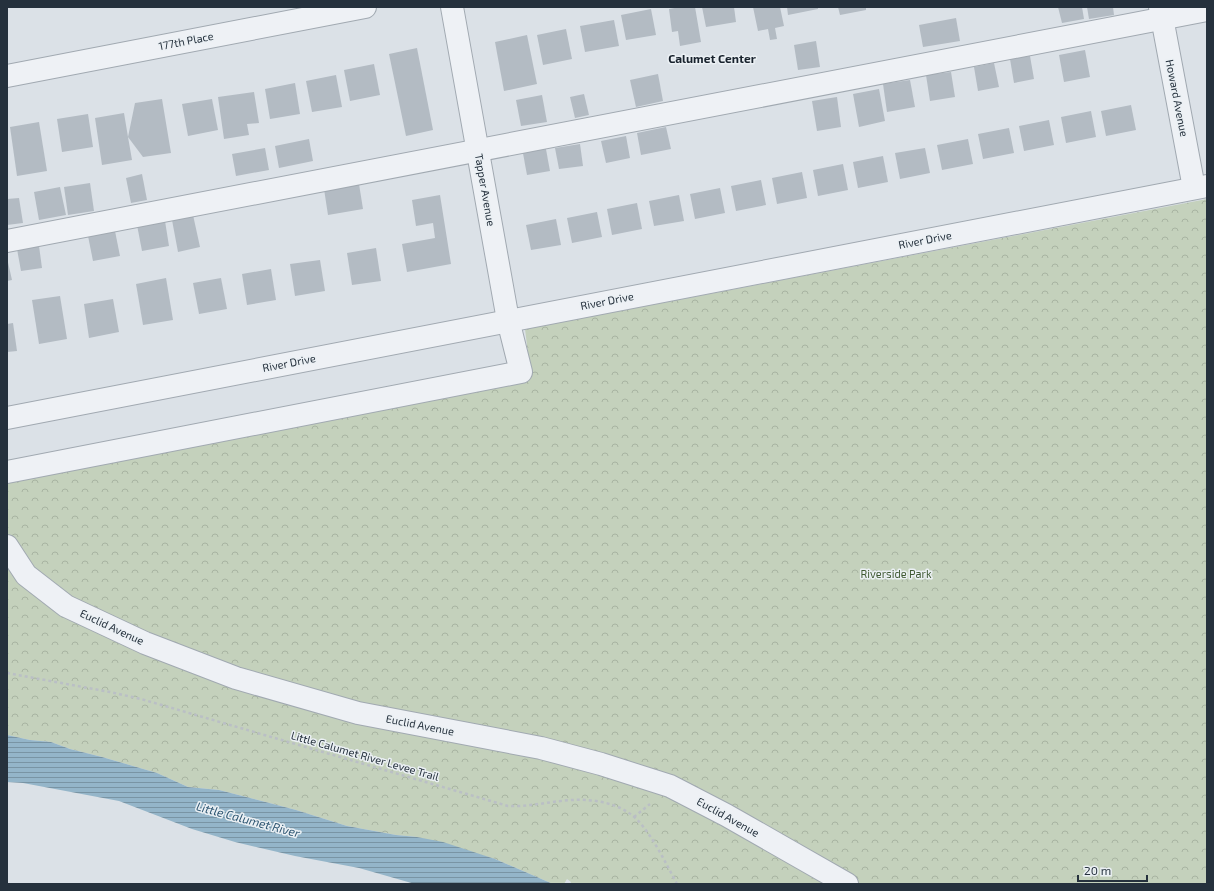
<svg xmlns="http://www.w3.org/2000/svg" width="1214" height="891" viewBox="0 0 1214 891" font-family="'Exo 2',sans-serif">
	<defs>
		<pattern id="park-crowns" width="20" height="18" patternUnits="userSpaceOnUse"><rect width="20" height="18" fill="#c4d1bc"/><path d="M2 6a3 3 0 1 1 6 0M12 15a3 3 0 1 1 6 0" fill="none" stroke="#a8b4a2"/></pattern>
		<pattern id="water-rules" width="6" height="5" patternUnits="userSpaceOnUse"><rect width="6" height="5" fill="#94b5c9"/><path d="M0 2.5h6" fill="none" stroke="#7994a4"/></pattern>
	</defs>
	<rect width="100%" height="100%" fill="#dbe1e7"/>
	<!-- park -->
	<polygon fill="url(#park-crowns)" points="1207,199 1207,884 570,884 571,882 567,879 564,884 553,884 495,859 417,837 396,835 347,826 296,810 219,790 188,787 157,773 102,757 70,749 51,742 30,740 7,735 7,479 531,378 525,329"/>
	<!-- water -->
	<polygon fill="url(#water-rules)" points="7,735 30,740 51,742 70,749 102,757 157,773 188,787 219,790 296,810 347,826 396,835 417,837 443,842 495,859 553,884 415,884 359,868 295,856 235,842 192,829 119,801 23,783 7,782"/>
	<!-- building -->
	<g fill="#b3bbc3">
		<polygon points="680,7 695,7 701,42 680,46 678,31 672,32 669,9"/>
		<polygon points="702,7 734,7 736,22 706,27"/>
		<polygon points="753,7 780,7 784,26 775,28 777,39 770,40 768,29 758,31"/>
		<polygon points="787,7 818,7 818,9 788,15"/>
		<polygon points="838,7 866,7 866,10 840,15"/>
		<polygon points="1058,7 1082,7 1084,19 1062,23"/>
		<polygon points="1087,7 1113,7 1114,15 1089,19"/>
		<polygon points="651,9 656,35 626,40 621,15"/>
		<polygon points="956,18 960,41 923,47 919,25"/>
		<polygon points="614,20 619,46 585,52 580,26"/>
		<polygon points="566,29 572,59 543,65 537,35"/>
		<polygon points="527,35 537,84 504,91 495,42"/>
		<polygon points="816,41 820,67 798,70 794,45"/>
		<polygon points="417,48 433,130 406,136 389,54"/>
		<polygon points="1085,50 1090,77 1064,82 1059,55"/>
		<polygon points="1030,56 1034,79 1014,83 1010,59"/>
		<polygon points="994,63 999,87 978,91 974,67"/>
		<polygon points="374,64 380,95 350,101 344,70"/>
		<polygon points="951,72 955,97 930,101 926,75"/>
		<polygon points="658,74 663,101 636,107 630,80"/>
		<polygon points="336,75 342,107 312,112 306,81"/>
		<polygon points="910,80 915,107 887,112 883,84"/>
		<polygon points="295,83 300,114 270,119 265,89"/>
		<polygon points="879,89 885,121 859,127 853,94"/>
		<polygon points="254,92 259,123 247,124 249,135 224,139 218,97"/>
		<polygon points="584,94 589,115 575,118 570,97"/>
		<polygon points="542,95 547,122 521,126 516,100"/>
		<polygon points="837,97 841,127 817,131 812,101"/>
		<polygon points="162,99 171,153 143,157 128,137 132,160 102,165 95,118 124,113 128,137 135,103"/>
		<polygon points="212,99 218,130 188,136 182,104"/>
		<polygon points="1131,105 1136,130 1106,136 1101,111"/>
		<polygon points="1091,111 1096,137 1066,143 1061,117"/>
		<polygon points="88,114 93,147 62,152 57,119"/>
		<polygon points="1049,120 1054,145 1024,151 1019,126"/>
		<polygon points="39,122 47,171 17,176 10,127"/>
		<polygon points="666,127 671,149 641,155 637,133"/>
		<polygon points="1009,128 1014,153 983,159 978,134"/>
		<polygon points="626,136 630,158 606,163 601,141"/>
		<polygon points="309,139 313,161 279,168 275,146"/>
		<polygon points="968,139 973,164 942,170 937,145"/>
		<polygon points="545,144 550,171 527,175 522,148"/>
		<polygon points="580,144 583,166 559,169 555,148"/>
		<polygon points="265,148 269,170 236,176 232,154"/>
		<polygon points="925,148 930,173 900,179 895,153"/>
		<polygon points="883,156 888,182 858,188 853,162"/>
		<polygon points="843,164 848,190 818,196 813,170"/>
		<polygon points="802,172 807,198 777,204 772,178"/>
		<polygon points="142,174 147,200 131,203 126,178"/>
		<polygon points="761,180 766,205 736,211 731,186"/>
		<polygon points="90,183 94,211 68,215 64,187"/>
		<polygon points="359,184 363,209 328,215 324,189"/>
		<polygon points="60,187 66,215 39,220 34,192"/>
		<polygon points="720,188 725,213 695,219 690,194"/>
		<polygon points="440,195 451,264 407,272 402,244 435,238 433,223 416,226 412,200"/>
		<polygon points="679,195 684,221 654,226 649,201"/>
		<polygon points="19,198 23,223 7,225 7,199"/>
		<polygon points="637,203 642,229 612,235 607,209"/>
		<polygon points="597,212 602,237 572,243 567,218"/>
		<polygon points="193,215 200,247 178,252 172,220"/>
		<polygon points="556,219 561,245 531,250 526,225"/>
		<polygon points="165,221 169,246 142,251 137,225"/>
		<polygon points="115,231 120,256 93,261 88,236"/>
		<polygon points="39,246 42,268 21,271 17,249"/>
		<polygon points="376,248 381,281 352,285 347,253"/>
		<polygon points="7,258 12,280 7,281"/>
		<polygon points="320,260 325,291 295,296 290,264"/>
		<polygon points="271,269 276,300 247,305 242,274"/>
		<polygon points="166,278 173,320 143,325 136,284"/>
		<polygon points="221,278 227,309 199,314 193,283"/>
		<polygon points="60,296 67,339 39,344 32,300"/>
		<polygon points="113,299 119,332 89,338 84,304"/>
		<polygon points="13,323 17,351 7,352 7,324"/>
	</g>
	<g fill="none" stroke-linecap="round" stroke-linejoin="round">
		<defs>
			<g id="minor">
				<polyline points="1160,7 1194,188"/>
				<polyline points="7,76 365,7"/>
				<polyline points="7,241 1207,10"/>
				<polyline points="7,418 1207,186"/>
				<polyline points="7,472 521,372 508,320 452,7"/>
				<polyline points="7,546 26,575 66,606 145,643 236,678 358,713 541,748 601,764 670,786 726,815 847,884"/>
			</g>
		</defs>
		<!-- minor casing -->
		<use href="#minor" stroke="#a1a9b1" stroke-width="24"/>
		<!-- path -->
		<g stroke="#babfc5" stroke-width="2.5" stroke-dasharray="3 3" stroke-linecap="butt">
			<path d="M7,673L110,692L141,699L508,806C530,807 551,801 573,800C591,799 613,802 629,813C648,825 666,864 677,884"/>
			<polyline points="634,817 650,804"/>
		</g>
		<!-- minor -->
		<use href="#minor" stroke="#eef1f5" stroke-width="22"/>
	</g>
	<g text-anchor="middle" stroke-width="3" stroke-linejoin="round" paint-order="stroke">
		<!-- street labels -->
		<g font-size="11" fill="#25313d" stroke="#ebf0f4">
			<text transform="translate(186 41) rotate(-11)" y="4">177th Place</text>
			<text transform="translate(1177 98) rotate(79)" y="4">Howard Avenue</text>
			<text transform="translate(485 190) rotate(80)" y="4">Tapper Avenue</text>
			<text transform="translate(925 240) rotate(-11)" y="4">River Drive</text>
			<text transform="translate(607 301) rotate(-11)" y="4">River Drive</text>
			<text transform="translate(289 363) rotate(-11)" y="4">River Drive</text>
			<text transform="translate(112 627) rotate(25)" y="4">Euclid Avenue</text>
			<text transform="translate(420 725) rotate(11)" y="4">Euclid Avenue</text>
			<text transform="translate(365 756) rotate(16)" y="4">Little Calumet River Levee Trail</text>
			<text transform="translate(728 817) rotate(29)" y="4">Euclid Avenue</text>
		</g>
		<!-- park labels -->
		<g font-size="11" fill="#3f5932" stroke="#ebf0f4">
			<text x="896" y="578">Riverside Park</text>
		</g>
		<!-- neighbourhood labels -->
		<g font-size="12" font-weight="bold" fill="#18222d" stroke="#ebf0f4">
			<text x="712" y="63">Calumet Center</text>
		</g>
		<!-- water labels -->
		<g font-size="12" font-style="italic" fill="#2e5672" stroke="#ebf0f4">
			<text transform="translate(248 820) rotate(15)" y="4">Little Calumet River</text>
		</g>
	</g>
	<!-- border -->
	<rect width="1214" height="891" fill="none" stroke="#25313d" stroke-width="16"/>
	<!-- scale -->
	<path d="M1078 875v6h69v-6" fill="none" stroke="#25313d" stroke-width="2"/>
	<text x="1084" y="875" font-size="12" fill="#25313d" stroke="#ebf0f4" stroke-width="3" paint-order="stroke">20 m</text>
</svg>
